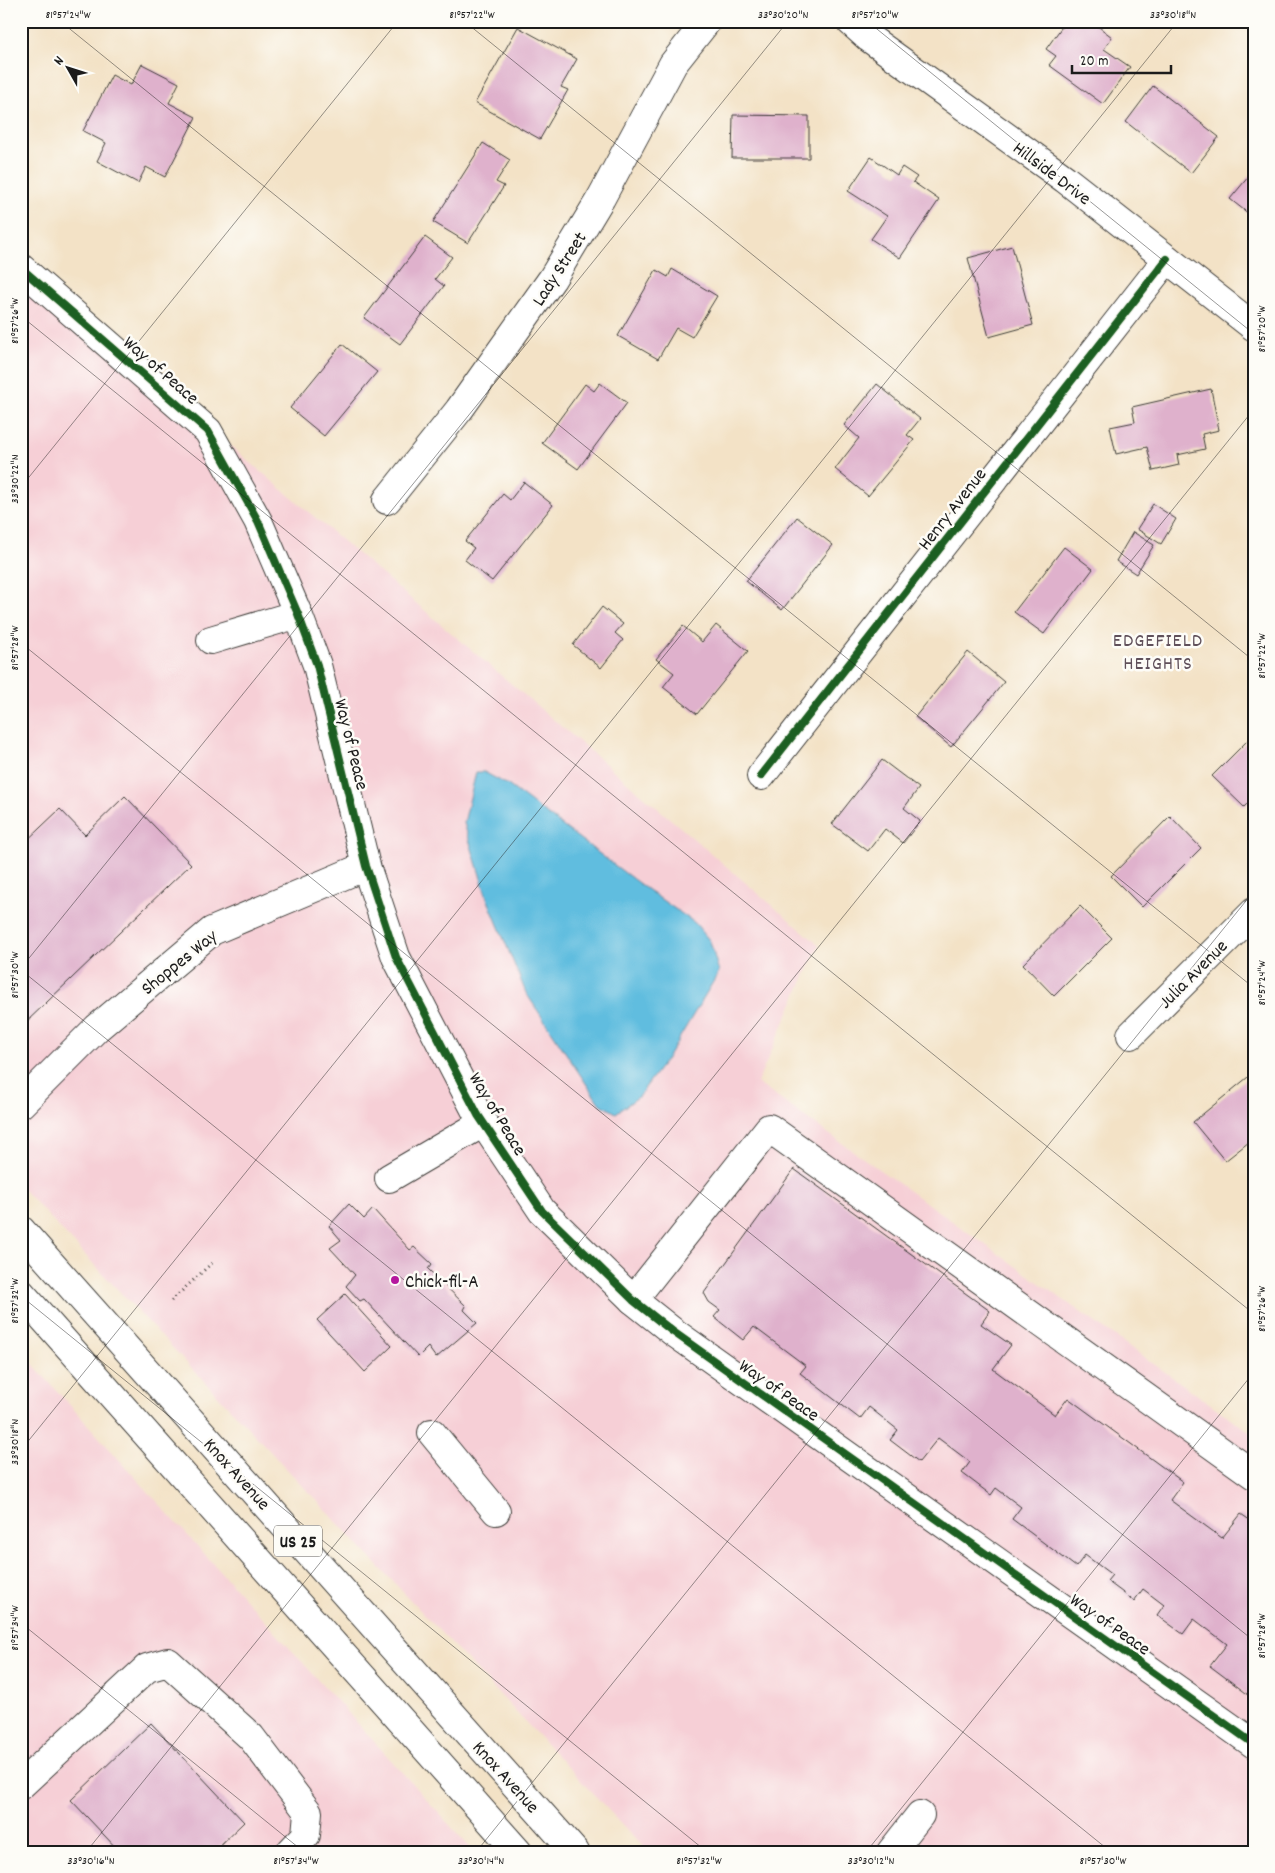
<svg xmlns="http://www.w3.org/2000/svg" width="1275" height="1873" viewBox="0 0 1275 1873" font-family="Dekko,sans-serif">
	<rect width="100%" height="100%" fill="#fdfcf7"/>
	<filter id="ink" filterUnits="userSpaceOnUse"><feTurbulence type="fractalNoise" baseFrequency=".02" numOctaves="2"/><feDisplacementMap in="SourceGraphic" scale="10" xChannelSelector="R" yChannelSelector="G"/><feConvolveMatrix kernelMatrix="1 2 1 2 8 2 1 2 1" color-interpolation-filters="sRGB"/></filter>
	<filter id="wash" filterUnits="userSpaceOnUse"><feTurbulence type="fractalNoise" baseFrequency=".0096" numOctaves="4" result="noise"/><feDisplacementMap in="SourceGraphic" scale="20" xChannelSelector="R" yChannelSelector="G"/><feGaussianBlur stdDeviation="1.12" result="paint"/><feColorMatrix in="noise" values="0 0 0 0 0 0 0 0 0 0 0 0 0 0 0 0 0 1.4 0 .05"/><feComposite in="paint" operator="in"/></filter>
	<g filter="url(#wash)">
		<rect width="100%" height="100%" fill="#f3e2c6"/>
		<!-- built -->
		<g fill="#f6cfd6">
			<polygon points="21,268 819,945 757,1083 1254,1435 1254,1852 648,1852 21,1187"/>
			<polygon points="21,1351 474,1852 21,1852"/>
		</g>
		<!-- water -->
		<polygon fill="#61bddf" stroke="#3e6c7e" points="476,772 484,772 508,785 645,888 695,923 710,941 719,972 668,1057 638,1097 616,1113 599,1103 526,993 487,898 464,823"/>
		<g id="blocks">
			<!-- building -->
			<g fill="#dfb1cc">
				<polygon points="1066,21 1091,21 1112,37 1104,49 1130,67 1103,104 1049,65 1056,56 1046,49"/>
				<polygon points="518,27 577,59 561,87 568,90 540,139 475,103"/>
				<polygon points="142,64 179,83 169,103 196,117 165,177 146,167 138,183 97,161 106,143 83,131 112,75 131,85"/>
				<polygon points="1153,86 1219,137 1191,173 1126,122"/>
				<polygon points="733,115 809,116 809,158 732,158"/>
				<polygon points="483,143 510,160 496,182 504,186 468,243 433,222"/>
				<polygon points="871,157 897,175 902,167 917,177 913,182 939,200 900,258 871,239 887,216 848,191"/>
				<polygon points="1254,170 1254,218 1230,199"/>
				<polygon points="425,237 452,257 435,279 444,286 400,344 364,318"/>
				<polygon points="1012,246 1033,325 989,337 968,258"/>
				<polygon points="672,269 717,296 692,337 676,328 658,359 618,336 656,270 668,277"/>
				<polygon points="342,344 377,372 324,436 290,408"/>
				<polygon points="600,383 627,403 578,469 542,443 585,384 594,391"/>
				<polygon points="877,384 920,419 907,435 914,440 868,496 835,469 859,438 844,425"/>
				<polygon points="1211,389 1219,430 1202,434 1205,449 1177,455 1179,465 1153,471 1147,447 1116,454 1110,427 1135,422 1132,407"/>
				<polygon points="524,482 553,505 492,581 465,560 474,548 465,541 503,494 510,500"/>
				<polygon points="1153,504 1176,519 1161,544 1137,529"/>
				<polygon points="797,517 833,545 782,610 746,581"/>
				<polygon points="1133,532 1154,545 1136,574 1116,561"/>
				<polygon points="1064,547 1093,569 1044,634 1014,612"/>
				<polygon points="602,607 623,624 615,633 623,640 601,668 573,645"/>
				<polygon points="716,625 748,651 697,714 663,687 674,673 656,659 683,626 702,642"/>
				<polygon points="968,652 1004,682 951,747 915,717"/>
				<polygon points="1254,734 1254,797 1244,807 1212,776"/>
				<polygon points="882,760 919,788 904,808 920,821 903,843 885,829 868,851 832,824"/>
				<polygon points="125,796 191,864 23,1025 21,846 60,809 85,835"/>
				<polygon points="1170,816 1201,848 1142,907 1111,876"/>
				<polygon points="1080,906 1112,938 1054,996 1023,964"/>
				<polygon points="1253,1073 1254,1138 1225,1161 1193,1122"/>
				<polygon points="794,1169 990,1311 981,1324 1011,1345 993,1369 1055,1415 1068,1398 1183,1482 1170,1500 1222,1538 1241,1514 1254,1523 1254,1699 1210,1666 1227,1644 1194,1619 1183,1634 1157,1615 1164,1605 1143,1589 1134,1601 1107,1581 1112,1575 1085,1555 1076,1567 1012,1519 1021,1507 996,1488 991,1495 962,1473 970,1462 938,1438 919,1462 890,1440 898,1430 869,1407 860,1419 800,1373 806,1366 754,1327 743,1340 714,1317 720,1310 709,1302 704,1293"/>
				<polygon points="349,1204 364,1219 373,1209 410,1250 414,1247 432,1264 428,1269 466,1306 464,1310 477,1323 436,1358 428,1347 418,1357 364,1299 360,1301 346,1286 355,1275 330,1248 341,1240 329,1226"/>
				<polygon points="345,1294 392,1346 365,1372 317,1320"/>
				<polygon points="151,1723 244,1822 213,1852 120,1852 71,1800"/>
			</g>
		</g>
	</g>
	<g filter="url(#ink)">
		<use href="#blocks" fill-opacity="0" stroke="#3c3a36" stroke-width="1"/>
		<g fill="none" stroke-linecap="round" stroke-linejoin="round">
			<defs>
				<g id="minor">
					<polyline points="850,21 869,38 1065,179 1254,327"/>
					<polyline points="21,268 208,431 258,521 298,614 317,665 366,866 396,957 478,1115 542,1211 633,1300 672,1331 1254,1744"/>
					<polyline points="387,500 459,410 552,279 601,198 673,64 707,21"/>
					<polyline points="211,640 298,614"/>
					<polyline points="761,776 1167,259"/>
					<polyline points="1131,1035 1254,912"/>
					<polyline points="21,1104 97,1028 212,931 366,866"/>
					<polyline points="389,1178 483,1123"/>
					<polyline points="633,1300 769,1128 1254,1475"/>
					<polyline points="432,1433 496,1511"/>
					<polyline points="21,1785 147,1668 168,1662 251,1737 308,1812 306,1835 290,1852"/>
					<polyline points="891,1852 920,1815"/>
				</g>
				<g id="major">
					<polyline points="21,1230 575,1852"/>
					<polyline points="21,1293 518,1852"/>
				</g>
			</defs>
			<!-- minor casing -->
			<use href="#minor" stroke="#3c3a36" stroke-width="30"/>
			<!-- major casing -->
			<use href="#major" stroke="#3c3a36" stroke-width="30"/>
			<!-- path -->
			<polyline stroke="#3c3a36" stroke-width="3" stroke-dasharray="1 4" stroke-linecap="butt" points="171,1301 214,1261"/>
			<!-- minor -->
			<use href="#minor" stroke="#fff" stroke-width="28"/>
			<!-- major -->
			<use href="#major" stroke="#fff" stroke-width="28"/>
			<defs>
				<g id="cycleway">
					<polyline points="21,268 208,431 258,521 298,614 317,665 366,866 396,957 478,1115 542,1211 633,1300 672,1331 1254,1744"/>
					<polyline points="761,776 1167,259"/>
				</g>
			</defs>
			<!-- cycleway casing -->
			<use href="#cycleway" stroke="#fdfcf7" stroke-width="11"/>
			<!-- cycleway -->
			<use href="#cycleway" stroke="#1b5e20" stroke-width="8"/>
		</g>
	</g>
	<!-- ticks -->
	<path fill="none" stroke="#1c1c1c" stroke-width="1" stroke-opacity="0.45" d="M60,21L1254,988M464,21L1254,661M867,21L1254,334M21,316L1254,1314M21,487L398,21M21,643L1254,1641M21,968L788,21M21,970L1111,1852M21,1296L707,1852M21,1450L1178,21M21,1623L304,1852M86,1852L1254,409M476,1852L1254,891M866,1852L1254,1372"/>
	<!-- markers -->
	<circle fill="#b5179e" stroke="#fdfcf7" stroke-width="2" cx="395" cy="1280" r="5"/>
	<g text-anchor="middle" stroke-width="5" stroke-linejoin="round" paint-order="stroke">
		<!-- shield labels -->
		<rect fill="#fdfcf7" stroke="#605f5e" stroke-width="1" x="274" y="1525.5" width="48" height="31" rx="4"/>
		<g font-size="18" font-weight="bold" fill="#1c1c1c">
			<text x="298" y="1547">US 25</text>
		</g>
		<!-- street labels -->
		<g font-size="19" fill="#1c1c1c" stroke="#fdfcf7">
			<text transform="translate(1053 172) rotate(37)" y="7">Hillside Drive</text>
			<text transform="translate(558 268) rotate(-57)" y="7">Lady Street</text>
			<text transform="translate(162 369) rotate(41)" y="7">Way of Peace</text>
			<text transform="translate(951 508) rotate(-52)" y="7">Henry Avenue</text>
			<text transform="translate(353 744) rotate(76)" y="7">Way of Peace</text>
			<text transform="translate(178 961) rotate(-39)" y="7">Shoppes Way</text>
			<text transform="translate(1192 973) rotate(-45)" y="7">Julia Avenue</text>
			<text transform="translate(499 1113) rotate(59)" y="7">Way of Peace</text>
			<text transform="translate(780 1389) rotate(35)" y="7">Way of Peace</text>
			<text transform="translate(238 1473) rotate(48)" y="7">Knox Avenue</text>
			<text transform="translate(1111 1623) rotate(35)" y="7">Way of Peace</text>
			<text transform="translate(507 1776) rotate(48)" y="7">Knox Avenue</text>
		</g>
		<!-- poi labels -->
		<g font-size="19" fill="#1c1c1c" stroke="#fdfcf7" text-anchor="start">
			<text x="405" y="1287">Chick-fil-A</text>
		</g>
		<!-- neighbourhood labels -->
		<g font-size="20" letter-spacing="1" fill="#60505a" stroke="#fdfcf7">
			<text x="1158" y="646">EDGEFIELD<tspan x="1158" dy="23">HEIGHTS</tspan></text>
		</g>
	</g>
	<!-- margin -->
	<rect width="1275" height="1873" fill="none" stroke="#fdfcf7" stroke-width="55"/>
	<!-- north arrow -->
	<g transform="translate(68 68) rotate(309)" stroke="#fdfcf7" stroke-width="4" paint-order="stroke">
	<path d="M0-4L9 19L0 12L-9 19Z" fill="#1c1c1c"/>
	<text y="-8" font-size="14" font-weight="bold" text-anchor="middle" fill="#1c1c1c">N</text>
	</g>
	<!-- scale -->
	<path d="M1072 65v8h99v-8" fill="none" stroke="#1c1c1c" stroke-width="2.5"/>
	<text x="1080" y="65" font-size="15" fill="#1c1c1c" stroke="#fdfcf7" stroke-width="4" paint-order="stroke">20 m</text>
	<rect x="28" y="28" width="1220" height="1818" fill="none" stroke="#1c1c1c" stroke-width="2"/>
	<g font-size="12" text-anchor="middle" fill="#1c1c1c">
		<text x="68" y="18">81°57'24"W</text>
		<text x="472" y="18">81°57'22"W</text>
		<text x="783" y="18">33°30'20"N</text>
		<text x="875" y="18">81°57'20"W</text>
		<text x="1173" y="18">33°30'18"N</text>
		<text transform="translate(14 321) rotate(-90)" y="4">81°57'26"W</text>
		<text transform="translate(1261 329) rotate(-90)" y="4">81°57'20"W</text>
		<text transform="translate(14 479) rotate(-90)" y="4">33°30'22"N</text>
		<text transform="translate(14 648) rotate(-90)" y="4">81°57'28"W</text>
		<text transform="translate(1261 656) rotate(-90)" y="4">81°57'22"W</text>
		<text transform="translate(14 975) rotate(-90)" y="4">81°57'30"W</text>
		<text transform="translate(1261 983) rotate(-90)" y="4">81°57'24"W</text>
		<text transform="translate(14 1301) rotate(-90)" y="4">81°57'32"W</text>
		<text transform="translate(1261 1309) rotate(-90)" y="4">81°57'26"W</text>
		<text transform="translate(14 1442) rotate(-90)" y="4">33°30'18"N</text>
		<text transform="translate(14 1628) rotate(-90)" y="4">81°57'34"W</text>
		<text transform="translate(1261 1636) rotate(-90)" y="4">81°57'28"W</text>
		<text x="91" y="1864">33°30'16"N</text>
		<text x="296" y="1864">81°57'34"W</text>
		<text x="481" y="1864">33°30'14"N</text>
		<text x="699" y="1864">81°57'32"W</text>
		<text x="871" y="1864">33°30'12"N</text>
		<text x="1103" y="1864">81°57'30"W</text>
	</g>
</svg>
